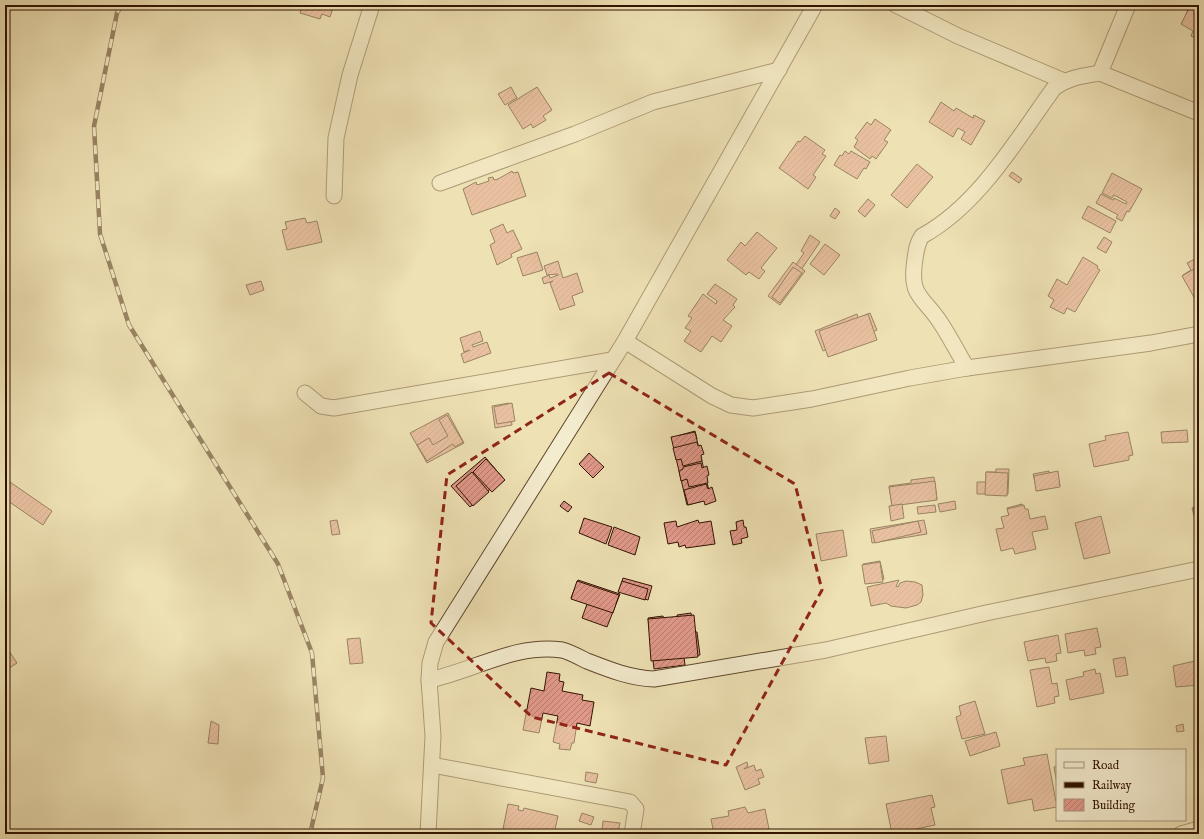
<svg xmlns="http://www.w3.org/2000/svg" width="1204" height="839" viewBox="0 0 1204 839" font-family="'IM FELL English',serif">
	<defs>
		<pattern id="building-hatch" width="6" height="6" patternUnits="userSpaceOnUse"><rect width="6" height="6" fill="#e2998a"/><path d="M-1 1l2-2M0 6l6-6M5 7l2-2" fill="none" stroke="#b87c6e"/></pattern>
	</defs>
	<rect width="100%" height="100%" fill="#eee1b4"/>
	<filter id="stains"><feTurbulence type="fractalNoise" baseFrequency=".005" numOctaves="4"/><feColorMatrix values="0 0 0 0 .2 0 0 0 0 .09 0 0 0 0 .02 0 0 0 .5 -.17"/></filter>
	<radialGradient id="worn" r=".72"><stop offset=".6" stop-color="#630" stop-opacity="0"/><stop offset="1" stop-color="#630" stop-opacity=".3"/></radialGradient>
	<!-- building -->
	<g fill="url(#building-hatch)" stroke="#311300">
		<polygon points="302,5 334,5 330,17 322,14 320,19 300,13"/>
		<polygon points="1190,5 1199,7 1199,39 1191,36 1195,28 1182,23"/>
		<polygon points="1191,5 1199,6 1199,40 1191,36 1193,31 1181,24"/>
		<polygon points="511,87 517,98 505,105 498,94"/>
		<polygon points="537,87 552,110 543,116 546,120 533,128 531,124 523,129 508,105"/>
		<polygon points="941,102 954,111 956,108 973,118 974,115 985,121 971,145 961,139 965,132 958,128 953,137 929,122"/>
		<polygon points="875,119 891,130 884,140 888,142 876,159 872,156 870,159 854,147 858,140 855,138 867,122 871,125"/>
		<polygon points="805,136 825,150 822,154 826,156 813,175 816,177 808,189 779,168 798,141 800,142"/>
		<polygon points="845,151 849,154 851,151 870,162 866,169 864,168 857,179 834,165 840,155 842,156"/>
		<polygon points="917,164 933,177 907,208 891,195"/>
		<polygon points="512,171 513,173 518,172 526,196 472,215 463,189 476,182 477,185 489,181 488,178 493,177 494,180 498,179"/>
		<polygon points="1012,172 1022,179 1019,183 1009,176"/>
		<polygon points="1112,173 1142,189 1129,212 1127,211 1122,221 1116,218 1118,215 1096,203 1101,194 1113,200 1114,198 1126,204 1127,202 1114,195 1112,198 1102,193"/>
		<polygon points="868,199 875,205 865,217 858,211"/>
		<polygon points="1088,206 1116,221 1110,233 1082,218"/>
		<polygon points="835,208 840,212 835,219 830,216"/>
		<polygon points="305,218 307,223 317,221 322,242 287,250 282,230 287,229 285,222"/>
		<polygon points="503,224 507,233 513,230 522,249 511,254 512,257 497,265 490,245 495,242 490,230"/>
		<polygon points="757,232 777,248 761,268 765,271 759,279 749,272 746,275 727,260 741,242 745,246"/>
		<polygon points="810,235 820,242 801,270 795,266 804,253 801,251"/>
		<polygon points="1104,237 1112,242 1106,253 1097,248"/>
		<polygon points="825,244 840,255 824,275 810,264"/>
		<polygon points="537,252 543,270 523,276 517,258"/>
		<polygon points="1083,257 1098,266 1097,268 1100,270 1075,312 1067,308 1064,314 1050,307 1054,300 1048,296 1057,279 1067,285"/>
		<polygon points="1199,257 1199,297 1196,298 1183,275 1191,270 1187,263"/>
		<polygon points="558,261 563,278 577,273 583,292 572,296 575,305 560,310 550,283 553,281 544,284 542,278 549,275 550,278 558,275 558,274 547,275 544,266"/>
		<polygon points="793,262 805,271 780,305 768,296"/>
		<polygon points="1199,266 1199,296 1195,299 1182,276"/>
		<polygon points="793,267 802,273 780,303 772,297"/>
		<polygon points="261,281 264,290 250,295 246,285"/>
		<polygon points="715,284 737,299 733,305 735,307 723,320 732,326 721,342 712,336 701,352 684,341 691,331 685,328 692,318 688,316 703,294 716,304 717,301 707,294"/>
		<polygon points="870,313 877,330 849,342 850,347 834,353 832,347 823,351 815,331 857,314 858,318"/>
		<polygon points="868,314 877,340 828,357 819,331"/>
		<polygon points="480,331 483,341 472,345 473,347 487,342 491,353 464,363 461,354 470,350 464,352 460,338"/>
		<polygon points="509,403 512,425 495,428 492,406"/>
		<polygon points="512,403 515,421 497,424 494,407"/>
		<polygon points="448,413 464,443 427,463 410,433"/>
		<polygon points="447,415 463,442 455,447 453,444 427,461 417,445 429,438 433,445 448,436 439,420"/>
		<polygon points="1187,430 1188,442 1162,443 1161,432"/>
		<polygon points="695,431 697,439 679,444 677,436"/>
		<polygon points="695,432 711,499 687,505 671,437"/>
		<polygon points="1128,432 1133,455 1129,456 1129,460 1094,467 1089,444 1106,440 1105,436"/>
		<polygon points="697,442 698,446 701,445 704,454 701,455 702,461 683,466 681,459 676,460 673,448"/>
		<polygon points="589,453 604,467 593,478 579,464"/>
		<polygon points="485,457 503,478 470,507 451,486"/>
		<polygon points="486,459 505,480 492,492 473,472"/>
		<polygon points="701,463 702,468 707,466 709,475 707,476 708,483 689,487 687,479 681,481 679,471 683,469 683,467"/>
		<polygon points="996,469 1009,469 1008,494 977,494 977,482 986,482 986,472 996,472"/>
		<polygon points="1049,471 1049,473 1057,472 1060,486 1037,491 1033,474"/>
		<polygon points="1058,471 1060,487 1036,491 1034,476"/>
		<polygon points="472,472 489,492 473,506 456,486"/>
		<polygon points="986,472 1008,473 1007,496 985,495"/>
		<polygon points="934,477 937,499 892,505 889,486 911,483 911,480"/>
		<polygon points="935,481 937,500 892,506 889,487"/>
		<polygon points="10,482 52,511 43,525 5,499 5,489"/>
		<polygon points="706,484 708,489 712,487 716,501 705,505 704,501 688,505 684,490"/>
		<polygon points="564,501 572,507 568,512 560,506"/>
		<polygon points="955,501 956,509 940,512 938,504"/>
		<polygon points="902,504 904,518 891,521 889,506"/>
		<polygon points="1022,504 1032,547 1017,550 1007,508"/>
		<polygon points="935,505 936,512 918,514 917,507"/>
		<polygon points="1024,505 1025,509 1028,509 1030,519 1045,516 1048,529 1032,532 1036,549 1015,554 1013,548 1001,551 996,529 1004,528 1001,517 1009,515 1007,509"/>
		<polygon points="1199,506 1199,536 1192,508"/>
		<polygon points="1199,506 1199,538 1193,507"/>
		<polygon points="1101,516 1110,553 1084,559 1075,523"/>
		<polygon points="584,518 612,527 606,544 579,533"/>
		<polygon points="337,520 340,534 332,535 330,521"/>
		<polygon points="698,520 699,523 711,521 715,544 686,548 685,545 679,547 678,542 668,544 664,523 676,521 677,527"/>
		<polygon points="743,520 744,527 746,527 748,537 741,539 742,543 733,545 730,531 737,530 736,522"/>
		<polygon points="924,520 927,534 872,543 870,529"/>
		<polygon points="918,521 921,532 875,543 872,531"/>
		<polygon points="614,527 640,537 635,555 608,545"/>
		<polygon points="843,530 847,556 821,561 816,534"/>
		<polygon points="880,561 884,579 866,582 863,564"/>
		<polygon points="880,562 883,582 865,584 862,565"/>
		<polygon points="623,578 652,586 648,600 619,591"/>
		<polygon points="578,580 620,594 607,627 582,618 587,604 571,598"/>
		<polygon points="899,580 896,586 898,587 900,583 906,581 915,582 922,585 923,595 921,602 917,605 906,608 891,606 886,603 871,606 867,587"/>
		<polygon points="577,581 619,595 613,613 571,599"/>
		<polygon points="622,581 648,589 645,600 618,592"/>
		<polygon points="691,613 693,632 697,632 700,655 684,657 685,665 654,669 648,618 663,616 666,627 669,627 670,634 679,633 677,615"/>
		<polygon points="694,615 698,657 651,661 648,619"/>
		<polygon points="1097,628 1101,647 1095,648 1096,654 1085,656 1084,650 1068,653 1065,634"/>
		<polygon points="1058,635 1061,653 1056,654 1057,661 1046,663 1045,658 1028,661 1024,642"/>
		<polygon points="360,638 363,663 350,664 347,639"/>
		<polygon points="7,648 17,663 5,671 5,649"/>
		<polygon points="1125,657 1128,675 1116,677 1113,659"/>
		<polygon points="1199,660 1199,685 1176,687 1173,666"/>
		<polygon points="1049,667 1052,684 1057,683 1059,696 1054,697 1055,703 1037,707 1030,670"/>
		<polygon points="1095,669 1096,674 1100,673 1104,693 1070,700 1066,680 1084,676 1083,672"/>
		<polygon points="547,672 560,674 559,681 564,682 562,691 583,695 582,700 594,702 590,726 577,723 574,743 572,743 570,750 559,749 560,744 553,742 558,716 543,713 539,733 523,730 531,688 544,691"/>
		<polygon points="975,701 985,734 962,739 956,717 961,715 959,706"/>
		<polygon points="211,721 219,725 218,744 208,743"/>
		<polygon points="1183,724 1184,731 1177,732 1176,726"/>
		<polygon points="996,732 1000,746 970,756 965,741"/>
		<polygon points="886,736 889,761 869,764 865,738"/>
		<polygon points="1047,754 1057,807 1034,811 1032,799 1008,804 1001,770 1025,765 1023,758"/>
		<polygon points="747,762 748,766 744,769 754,765 756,771 761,769 764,777 758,779 760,784 745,790 736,767"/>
		<polygon points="1057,766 1057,784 1054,767"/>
		<polygon points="586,772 598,774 596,783 585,781"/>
		<polygon points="932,795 935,807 931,808 935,825 892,834 886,804"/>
		<polygon points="508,804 519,806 518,810 523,811 524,808 558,816 554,834 526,834 503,829"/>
		<polygon points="745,807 748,813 765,809 769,829 754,832 753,834 714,834 711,819 729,816 728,811"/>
		<polygon points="582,813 594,817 591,825 579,821"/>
		<polygon points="603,821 620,823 618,832 602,830"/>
	</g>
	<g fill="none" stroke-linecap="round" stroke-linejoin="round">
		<defs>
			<g id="minor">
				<polyline points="896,5 958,36 1064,81"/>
				<polyline points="1128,5 1100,73 1199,113"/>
				<polyline points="440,183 575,134 653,102 779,70"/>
				<polyline points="334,196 336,138 350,75 372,5"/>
				<polyline points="625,341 712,396 731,405 753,408 812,399 910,378 967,368 1151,343 1199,334"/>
				<path d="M967,368C958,353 950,337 940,322C922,295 909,297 915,259C916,251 917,243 922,236C979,205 1017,139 1054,88C1069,77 1083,76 1100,73"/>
				<polyline points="305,393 321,406 334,408 612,360"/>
				<path d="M429,680C473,671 516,643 562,650C570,652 579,657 587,661C610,670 630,678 654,679L826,650L986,613L1199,569"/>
				<polyline points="432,765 630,802 636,809 632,834"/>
				<polyline points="428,834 433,736 429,680 430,663 436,642 625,341 815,5"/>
				<polyline points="1181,834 1199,829"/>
			</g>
		</defs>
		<!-- minor casing -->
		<use href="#minor" stroke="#60462d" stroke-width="17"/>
		<!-- minor -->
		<use href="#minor" stroke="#f4ecce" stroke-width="15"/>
		<defs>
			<polyline id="rail" points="122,5 117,13 94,126 100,234 129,325 278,564 312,653 323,778 310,834"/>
		</defs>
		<!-- rail casing -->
		<use href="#rail" stroke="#311300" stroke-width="4.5"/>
		<!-- rail -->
		<use href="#rail" stroke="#f4ecce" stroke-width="3" stroke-dasharray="9" stroke-linecap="butt"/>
	</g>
	<!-- marked area -->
	<path d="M0 0H1204V839H0ZM609,373L795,484L822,590L726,765L532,717L431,623L447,475Z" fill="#eee1b4" fill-opacity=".55" fill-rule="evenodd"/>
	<path fill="none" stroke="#8f2418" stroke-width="3" stroke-dasharray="8 5" stroke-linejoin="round" d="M609,373L795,484L822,590L726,765L532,717L431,623L447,475Z"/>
	<!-- margin -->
	<rect width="1204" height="839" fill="none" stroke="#eee1b4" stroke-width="20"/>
	<rect x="6" y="6" width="1192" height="827" fill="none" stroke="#311300" stroke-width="2"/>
	<rect x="10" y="10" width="1184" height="819" fill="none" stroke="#311300"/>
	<!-- legend -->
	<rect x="1056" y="749" width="130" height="72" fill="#f4ecce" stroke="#a6957c"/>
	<rect x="1064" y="762" width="20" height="6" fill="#f4ecce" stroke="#a6957c"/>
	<text x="1092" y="769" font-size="12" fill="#311300">Road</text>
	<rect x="1064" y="782" width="20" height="6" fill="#311300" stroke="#a6957c"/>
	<text x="1092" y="789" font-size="12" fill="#311300">Railway</text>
	<rect x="1064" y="799" width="20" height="12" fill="url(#building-hatch)" stroke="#a6957c"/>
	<text x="1092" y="809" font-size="12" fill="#311300">Building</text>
	<rect width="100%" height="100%" filter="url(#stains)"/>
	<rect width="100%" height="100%" fill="url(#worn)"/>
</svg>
